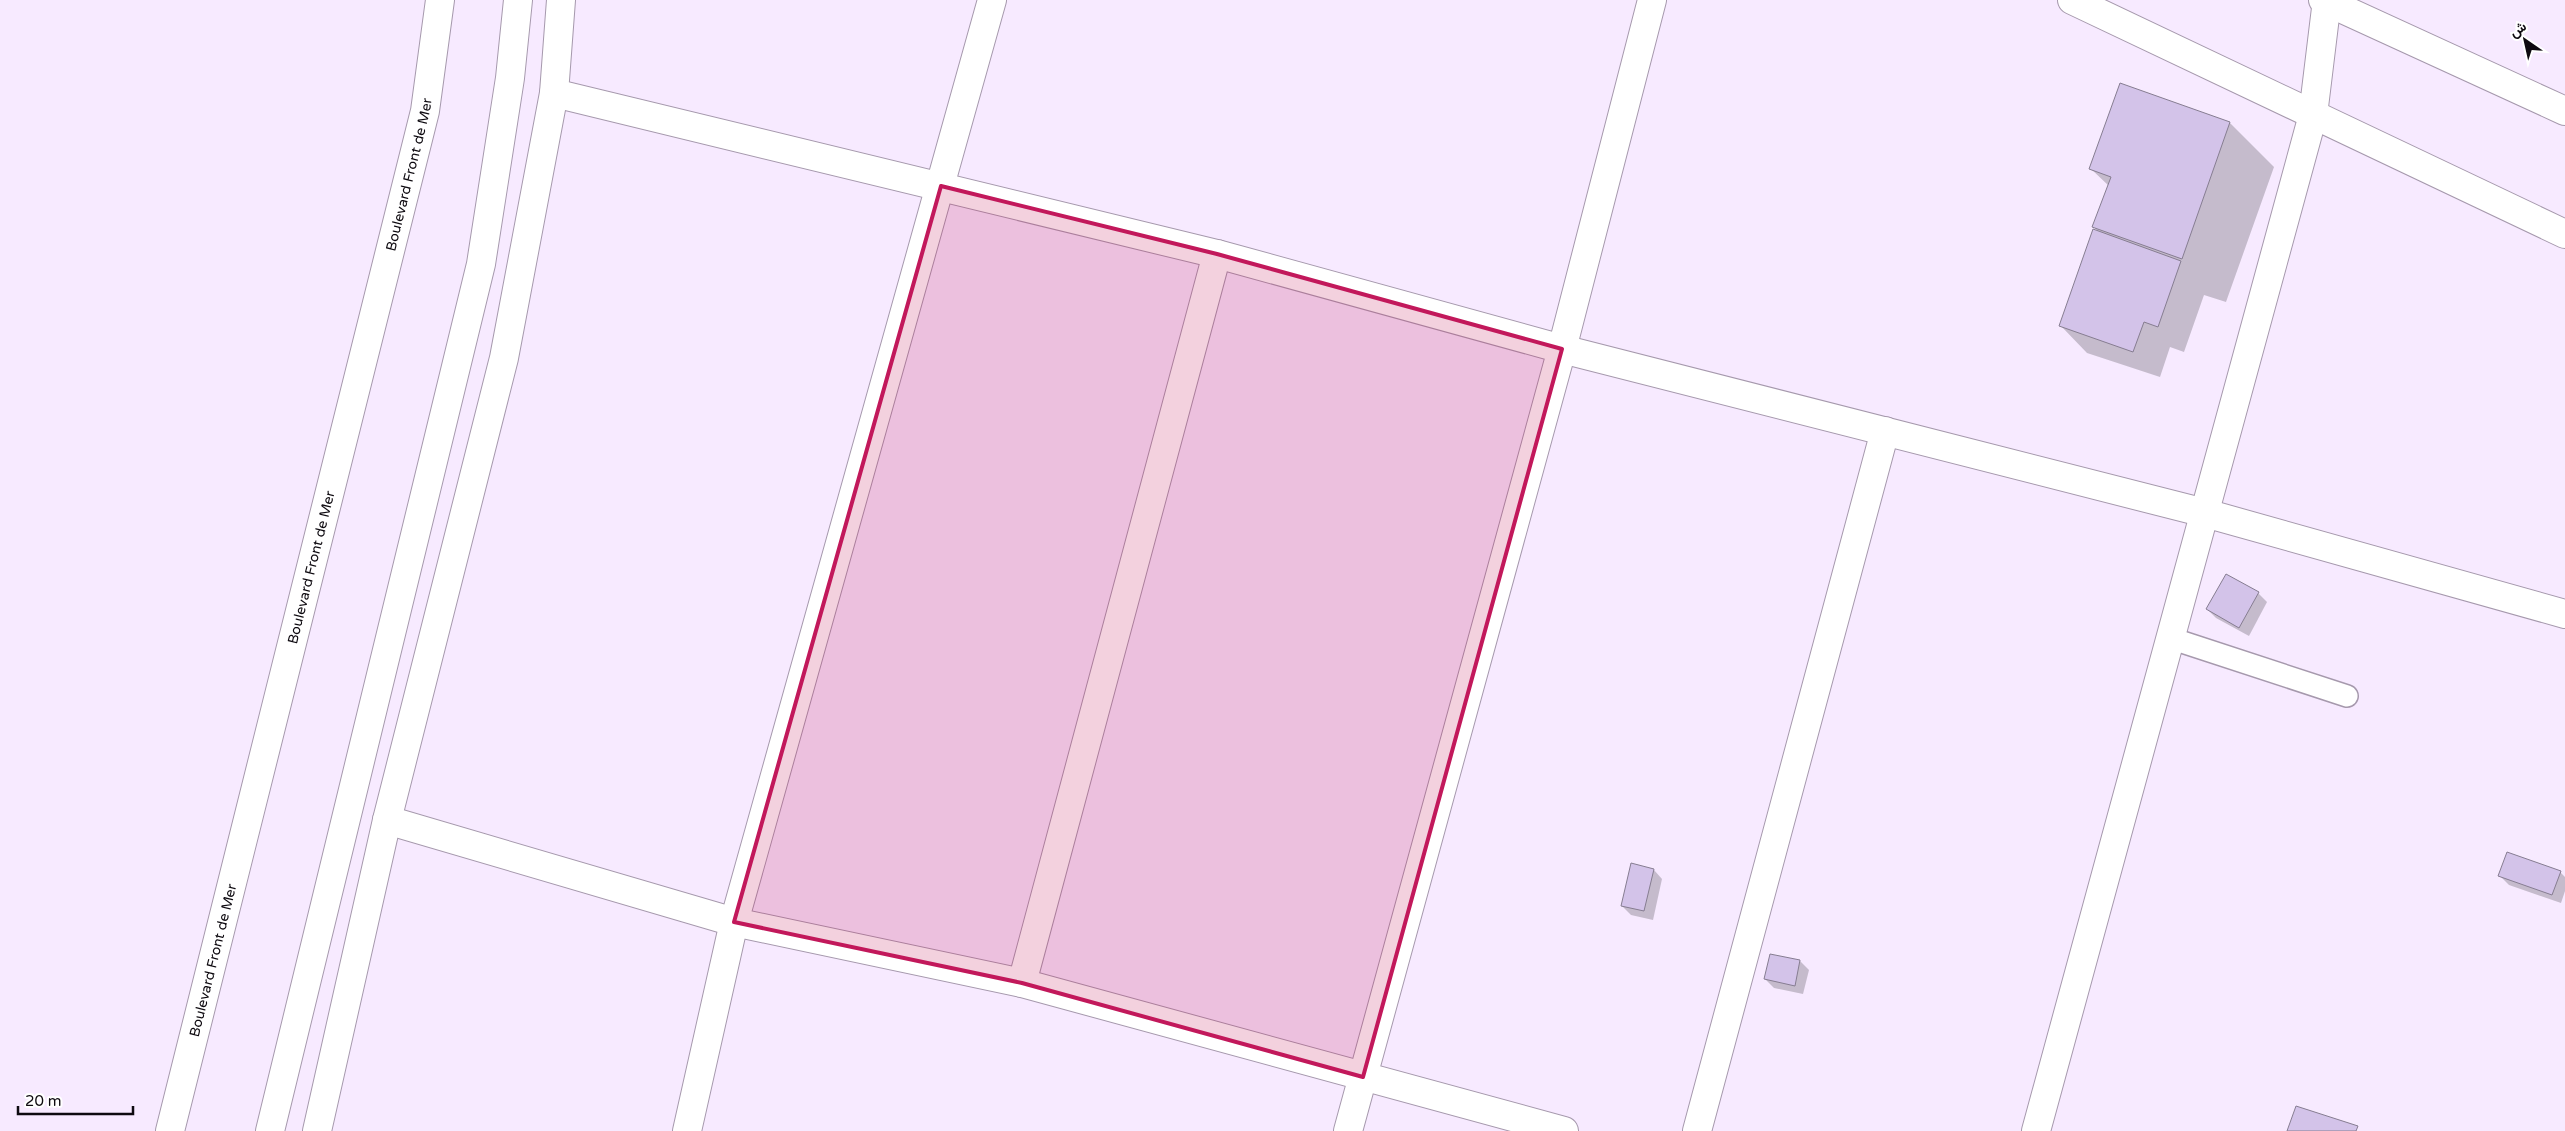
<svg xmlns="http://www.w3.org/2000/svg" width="2565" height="1131" viewBox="0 0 2565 1131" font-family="'Varela Round',Vazirmatn,sans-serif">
	<rect width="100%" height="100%" fill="#f7eaff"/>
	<!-- shadow -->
	<g fill="#0003">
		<polygon points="2230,123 2274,167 2226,302 2204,295 2184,352 2170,347 2160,377 2087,353 2061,326 2099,233 2094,227 2109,186 2090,168"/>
		<polygon points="2227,576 2258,593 2267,602 2249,636 2216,618 2207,609"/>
		<polygon points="1654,870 1662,879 1653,920 1631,915 1622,906"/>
		<polygon points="2560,872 2565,877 2565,891 2561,903 2509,885 2500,876"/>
		<polygon points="1800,961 1809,970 1803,994 1774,988 1765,979"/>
	</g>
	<!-- building -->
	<g fill="#d3c3e9" stroke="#867d91">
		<polygon points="2120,83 2230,122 2182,259 2092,227 2111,177 2089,169"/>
		<polygon points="2093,229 2181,261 2158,327 2144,322 2133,352 2059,326"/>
		<polygon points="2226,574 2259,592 2239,628 2206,609"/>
		<polygon points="2507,852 2561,871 2552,895 2498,876"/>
		<polygon points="1631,863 1654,869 1644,911 1621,906"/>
		<polygon points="1770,954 1800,960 1795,986 1764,979"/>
		<polygon points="2296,1106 2358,1126 2356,1131 2287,1131"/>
	</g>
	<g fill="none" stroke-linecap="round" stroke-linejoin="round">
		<defs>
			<polyline id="lane" points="2170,638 2347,696"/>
			<g id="street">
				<polyline points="554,93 1217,254 1562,349 2205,513 2565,614"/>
				<polyline points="387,820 734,922 1022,983 1564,1131"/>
				<polyline points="1022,983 1217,254"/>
				<polyline points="317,1131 387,820 504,358 554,93 561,0"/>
				<polyline points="687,1131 734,922 992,0"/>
				<polyline points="1348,1131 1562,349 1652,0"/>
				<polyline points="1697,1131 1885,431"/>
			</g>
			<polyline id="secondary" points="2036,1131 2313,115 2327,0"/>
			<g id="primary">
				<polyline points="2072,0 2565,234"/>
				<polyline points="2323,0 2565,111"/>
				<path id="s1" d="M170,1131L425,111L440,0"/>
				<polyline points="270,1131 481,264 510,78 518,0"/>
			</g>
		</defs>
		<!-- lane casing -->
		<use href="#lane" stroke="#a699ad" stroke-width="24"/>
		<!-- street casing -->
		<use href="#street" stroke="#a699ad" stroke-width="30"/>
		<!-- secondary casing -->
		<use href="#secondary" stroke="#a699ad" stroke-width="30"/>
		<!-- primary casing -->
		<use href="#primary" stroke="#a699ad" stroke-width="30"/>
		<!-- lane -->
		<use href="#lane" stroke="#fff" stroke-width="21"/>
		<!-- street -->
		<use href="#street" stroke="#fff" stroke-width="28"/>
		<!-- secondary -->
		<use href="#secondary" stroke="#fff" stroke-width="28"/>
		<!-- primary -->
		<use href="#primary" stroke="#fff" stroke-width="28"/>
	</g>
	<!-- marked area -->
	<path fill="#c2185b" fill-opacity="0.2" stroke="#c2185b" stroke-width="4" stroke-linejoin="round" d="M941,186L1217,254L1562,349L1363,1077L1022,983L734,922Z"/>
	<g text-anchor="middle" stroke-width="4.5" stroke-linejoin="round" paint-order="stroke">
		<!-- street labels -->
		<g font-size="14" fill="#0e0a10" stroke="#fff">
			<text dy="5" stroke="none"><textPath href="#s1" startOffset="986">Boulevard Front de Mer</textPath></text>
			<text dy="5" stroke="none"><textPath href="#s1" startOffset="581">Boulevard Front de Mer</textPath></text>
			<text dy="5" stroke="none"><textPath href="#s1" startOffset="176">Boulevard Front de Mer</textPath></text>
		</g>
	</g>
	<!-- north arrow -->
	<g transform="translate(2525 40) rotate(326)" stroke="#ffffff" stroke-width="4" paint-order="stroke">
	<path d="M0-4L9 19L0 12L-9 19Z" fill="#0e0a10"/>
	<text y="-8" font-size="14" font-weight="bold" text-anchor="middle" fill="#0e0a10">ش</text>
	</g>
	<!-- scale -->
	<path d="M18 1106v8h115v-8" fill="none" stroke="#0e0a10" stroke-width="2.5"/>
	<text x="25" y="1106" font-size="15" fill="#0e0a10" stroke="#ffffff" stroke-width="4" paint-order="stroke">20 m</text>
</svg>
